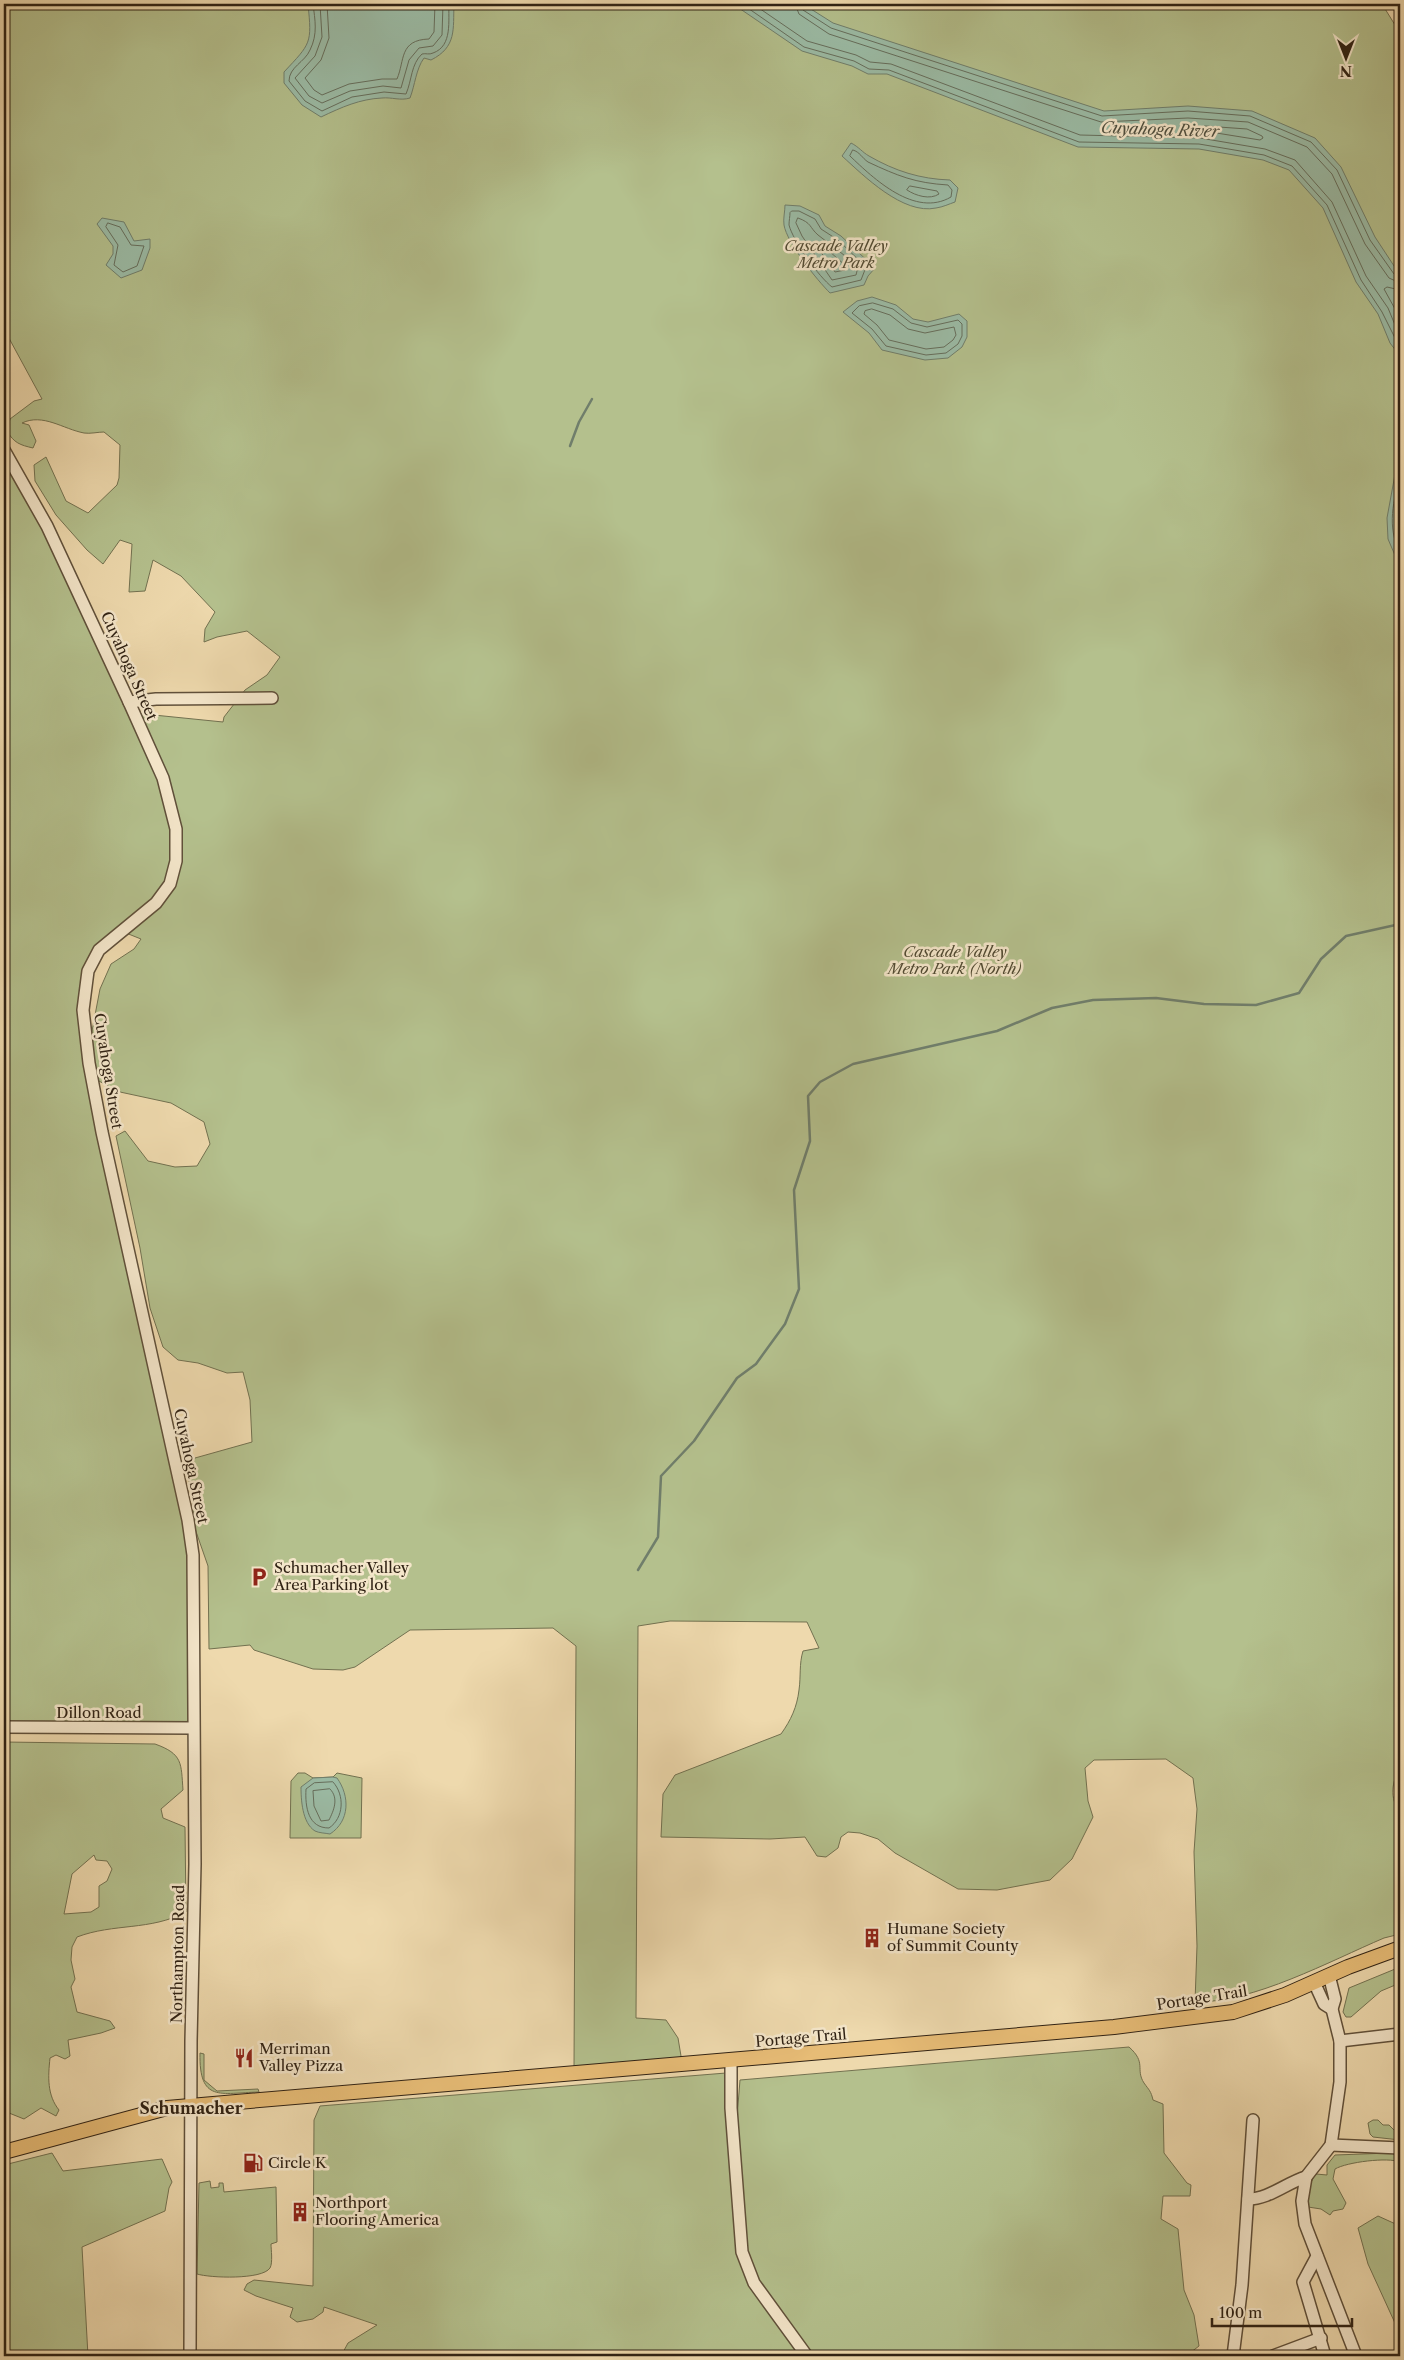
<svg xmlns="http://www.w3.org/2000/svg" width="1404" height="2360" viewBox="0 0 1404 2360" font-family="'Libre Caslon Text',serif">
	<rect width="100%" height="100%" fill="#eed9ad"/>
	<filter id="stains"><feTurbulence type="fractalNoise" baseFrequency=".004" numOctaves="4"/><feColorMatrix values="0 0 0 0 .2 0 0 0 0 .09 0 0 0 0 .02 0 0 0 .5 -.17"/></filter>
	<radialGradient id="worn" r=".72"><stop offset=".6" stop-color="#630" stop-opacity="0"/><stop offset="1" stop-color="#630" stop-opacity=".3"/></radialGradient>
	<!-- green -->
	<g fill="#b4c08d" stroke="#727150" fill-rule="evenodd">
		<path d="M4,4H1382L1400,33V1767C1392,1782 1389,1798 1400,1812V1934L1384,1938C1330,1961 1253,2003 1195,2002L1197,1946L1194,1852L1197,1809L1193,1778L1166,1759L1094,1760L1085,1768L1088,1801L1093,1817L1072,1859L1050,1880L997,1890L958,1889L895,1853L878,1839L860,1833L848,1832L841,1837L838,1848L826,1857L817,1856L805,1837L770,1839L661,1837L663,1794L675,1775L781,1734C791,1720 797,1707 799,1690C801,1676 799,1664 803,1651L819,1648L807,1622L670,1621L638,1626L636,2018L666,2020L678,2038L681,2056L679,2058L574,2068L576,1646L553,1628L410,1630L355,1667L343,1670L313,1669L254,1650L250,1645L209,1649L208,1566L193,1523V1497L186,1469L195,1458L252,1442L250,1400L243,1372L227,1373L198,1363L178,1360L163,1347L150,1308L140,1248L116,1136L125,1131L148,1161L175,1167L197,1166L210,1144L204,1122L171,1103L120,1092L95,1079L91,1036L100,989L111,964L134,949L141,939L121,931L93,961L86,1040L188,1520L193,1728L4,1727V450L134,713L223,722L224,717L245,690L267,675L280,657L247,631L217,637L204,642L205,629L215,612L181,576L153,560L145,591L129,592L132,544L120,540L103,564L87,550L56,515L35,481L34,465L46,457L66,501L88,513L117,485L119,478L120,445L104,432C98,432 90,434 84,433C63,429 43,413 22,423L29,425L36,441L33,448C20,445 14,443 7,431L10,419L34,401L42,399L4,329Z"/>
		<path d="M4,1742L155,1744C183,1754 181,1763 183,1790L161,1809L163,1818L185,1827L186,1912C150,1931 114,1923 77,1937L72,1947L71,1960L75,1979L71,1987L77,2012L110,2021L115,2028L101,2033L68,2040L70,2056L65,2059L56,2055L50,2058C48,2077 47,2095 59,2110L56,2116L41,2108L24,2119L4,2111ZM94,1855L96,1860L107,1861L112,1869L107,1881L99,1886V1907L91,1912L64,1914L72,1874Z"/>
		<polygon points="298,1773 305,1773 313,1778 333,1777 337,1773 362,1778 361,1838 290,1838 291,1781"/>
		<polygon points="1400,1967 1400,1983 1381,1991 1351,2017 1346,2017 1343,2012 1349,1988"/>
		<path d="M1129,2047C1147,2063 1135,2069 1144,2083C1149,2090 1151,2091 1153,2100L1163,2104L1164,2153L1187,2183L1191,2185L1190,2196H1163L1161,2219L1178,2229L1184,2290L1194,2315L1199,2346L1186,2356H341L348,2343L377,2325L324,2307L323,2312L313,2319L297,2322L290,2317L293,2308L256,2296L244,2290L247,2284L254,2280L313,2286L314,2120L320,2106L726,2073L736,2130L740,2080Z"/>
		<path d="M200,2053L204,2054V2080L217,2091L258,2089L259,2092C220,2093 199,2103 200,2053Z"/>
		<polygon points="1373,2120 1378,2120 1383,2125 1389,2125 1395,2131 1400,2122 1400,2140 1373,2137 1370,2134 1368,2123"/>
		<polygon points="52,2153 63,2171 162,2159 172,2182 169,2188 165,2211 82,2247 88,2356 4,2356 4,2336 8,2332 4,2299 4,2165"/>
		<path d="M1390,2153L1400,2155V2162C1388,2157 1347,2162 1335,2169L1333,2179L1346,2203L1343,2209L1333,2211L1330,2215L1321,2209L1308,2207C1306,2196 1309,2183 1316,2174L1327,2175V2165L1335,2155Z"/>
		<path d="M210,2181L211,2188L219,2187V2183H223L224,2192L276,2187L277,2242L271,2244C271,2249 273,2263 270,2268C262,2280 210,2278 197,2274L199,2183Z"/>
		<polygon points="1378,2216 1400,2226 1400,2334 1368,2264 1358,2228"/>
	</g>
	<!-- water -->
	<g fill="#9bbba5" stroke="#707e6b">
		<path d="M308,4H454C453,29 457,47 431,60L424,58C416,69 415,85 410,98C400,101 392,97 382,98C360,99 342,107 321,117L302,105L284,83V72C311,43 312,44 308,4Z"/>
		<polygon points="733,4 803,4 833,23 1104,111 1188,106 1252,111 1315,138 1341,167 1375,237 1400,275 1400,356 1390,343 1378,314 1356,282 1323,208 1289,170 1263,160 1199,149 1078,147 887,74 868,74 852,66 802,51"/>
		<path d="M851,143C859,147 862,152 869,156C895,171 920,179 950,180L958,188L955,202C949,204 943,207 936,208C903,215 864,176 842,156Z"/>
		<path d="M785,205L800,206L819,215L825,226L841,236L875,268L868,276L864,285L830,293C817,280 787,243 784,225C783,219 785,211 785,205Z"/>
		<polygon points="102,218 124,222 134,241 150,239 150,248 142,270 121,278 106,265 113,254 113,246 97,224"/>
		<polygon points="872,297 896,305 913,319 928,322 959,314 967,321 967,337 962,347 948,358 925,360 882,350 869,333 843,312 857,301"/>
		<polygon points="1400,447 1400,567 1388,539 1387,518"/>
		<path d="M333,1777L337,1778C350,1796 350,1821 330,1834C325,1833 319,1833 315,1831C302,1823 301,1799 301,1787L313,1778Z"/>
	</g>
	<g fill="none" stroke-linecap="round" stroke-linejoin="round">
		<!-- shore -->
		<g stroke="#666e5c" stroke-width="1">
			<path d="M313,4C315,20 318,34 310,50C305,62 289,67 289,81L305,101L322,111L352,97L384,92L406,94C412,80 411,64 422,54C426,53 429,55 433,53C453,46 448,20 449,4"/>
			<polyline points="320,4 322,37 315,56 295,78 309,96 322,103 350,91 383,86 401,88 409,60 419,48 433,46 442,35 443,4"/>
			<path d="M327,4L329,38L321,60L305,78L314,90L322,95L349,84L382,79H397C405,60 399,40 429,39L434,32L435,4"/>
			<polyline points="742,4 804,47 854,61 869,69 889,70 1079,142 1199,144 1264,155 1292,166 1327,205 1361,280 1382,312 1400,348"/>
			<polyline points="753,4 807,41 856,55 870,62 891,64 1080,135 1200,138 1265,149 1295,160 1332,202 1366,276 1388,308 1400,337"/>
			<polyline points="795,4 799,14 829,34 1101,122 1188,118 1248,122 1307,147 1332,174 1365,244 1389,278 1400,283"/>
			<polyline points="801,4 803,10 831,28 1102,116 1188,111 1250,116 1311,142 1337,170 1370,240 1394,274 1400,276"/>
			<polygon points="1205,126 1247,129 1262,136 1263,138 1260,140 1204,131 1202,129"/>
			<path d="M853,150C860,152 862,158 868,162C898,176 915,183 948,185L952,190L951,197C915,218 874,179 850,156Z"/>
			<path d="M910,186L937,191L939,194C930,200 916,196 907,190Z"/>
			<path d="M792,211H799L815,219L821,229L838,240L866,267L861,280L832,287C819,277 793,241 789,225C789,221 790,216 790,213Z"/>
			<path d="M798,218C812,223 809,227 818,235C832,246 845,255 858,267L856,275L832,280L802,236L796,223Z"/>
			<polygon points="108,223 120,227 131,245 144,246 137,266 123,272 114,265 118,245 106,227"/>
			<polygon points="821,248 829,251 846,266 845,270 835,272 820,251"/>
			<polyline points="1400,290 1387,287 1384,289 1400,318"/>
			<polygon points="873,303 893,309 911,323 927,327 958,320 962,324 962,336 958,344 946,353 926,355 886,346 872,329 852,313 859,306"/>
			<polygon points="872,309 890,315 908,329 925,333 954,327 956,335 953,340 944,347 926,349 889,340 877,325 864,314 865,311"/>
			<path d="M1400,473C1394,502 1386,525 1400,553"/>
			<path d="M333,1782C345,1795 344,1818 329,1828C308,1828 305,1807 306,1789L314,1783Z"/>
			<path d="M330,1789C339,1798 334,1810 329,1820L321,1821L314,1806L313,1791Z"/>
		</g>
		<!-- stream -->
		<g stroke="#707e6b" stroke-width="2.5">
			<polyline points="570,446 579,422 592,399"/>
			<polyline points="638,1570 658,1537 661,1476 694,1441 737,1378 756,1364 785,1324 799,1289 794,1190 810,1141 808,1096 820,1082 853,1064 997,1031 1052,1008 1093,1000 1156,998 1204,1004 1256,1005 1299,993 1321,959 1346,936 1400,924"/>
		</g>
		<defs>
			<g id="minor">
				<polyline points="4,450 47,526 129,702 163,778 176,829 176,861 170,884 156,903 99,950 88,971 83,1010 89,1063 102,1132 188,1520 193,1555 195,1864 191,2041 190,2356"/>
				<polyline points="129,702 156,699 272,698"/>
				<polyline points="4,1727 193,1728"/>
				<polyline points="1329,1975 1335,1999 1332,2009 1340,2041 1340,2082 1331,2145 1306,2177 1302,2201 1305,2224 1356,2356"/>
				<polyline points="1314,1982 1324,2004 1332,2009"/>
				<polyline points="1340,2041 1400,2034"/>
				<polyline points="731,2060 731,2108 742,2252 754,2283 807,2356"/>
				<polyline points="1331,2145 1400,2148"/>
				<path d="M1248,2199C1269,2199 1286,2183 1306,2177"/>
				<polyline points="1317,2256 1303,2282 1325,2356"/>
				<polyline points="1233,2356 1242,2285 1253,2120"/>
				<polyline points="1273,2356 1321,2338"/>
			</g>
			<polyline id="major" points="4,2152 167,2108 1114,2027 1233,2012 1285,1995 1348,1967 1400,1948"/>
		</defs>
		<!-- minor casing -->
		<use href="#minor" stroke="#60503a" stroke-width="14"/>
		<!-- major casing -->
		<use href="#major" stroke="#302214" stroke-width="16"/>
		<!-- minor -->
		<use href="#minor" stroke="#f4e6ca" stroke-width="11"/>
		<!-- major -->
		<use href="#major" stroke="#e7bc76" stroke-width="14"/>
	</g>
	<!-- icons -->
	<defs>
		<symbol id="parking-bare" viewBox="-9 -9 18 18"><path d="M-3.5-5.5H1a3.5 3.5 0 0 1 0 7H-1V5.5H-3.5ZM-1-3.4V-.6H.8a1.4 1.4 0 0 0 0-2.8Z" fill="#8f2418" stroke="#f4e6ca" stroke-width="2.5" paint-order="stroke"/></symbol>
		<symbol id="building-bare" viewBox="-9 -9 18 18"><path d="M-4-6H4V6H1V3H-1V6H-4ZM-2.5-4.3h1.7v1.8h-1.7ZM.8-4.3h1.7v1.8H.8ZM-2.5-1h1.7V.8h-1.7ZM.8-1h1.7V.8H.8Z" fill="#8f2418" stroke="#f4e6ca" stroke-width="2.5" paint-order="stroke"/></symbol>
		<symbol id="restaurant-bare" viewBox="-9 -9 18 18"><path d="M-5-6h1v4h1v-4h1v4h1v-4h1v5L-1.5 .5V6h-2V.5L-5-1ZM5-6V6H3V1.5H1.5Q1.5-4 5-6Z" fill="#8f2418" stroke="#f4e6ca" stroke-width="2.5" paint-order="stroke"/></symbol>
		<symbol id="fuel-bare" viewBox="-9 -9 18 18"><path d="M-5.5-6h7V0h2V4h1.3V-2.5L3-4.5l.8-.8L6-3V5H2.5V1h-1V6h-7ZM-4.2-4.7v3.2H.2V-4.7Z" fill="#8f2418" stroke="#f4e6ca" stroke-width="2.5" paint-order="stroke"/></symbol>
	</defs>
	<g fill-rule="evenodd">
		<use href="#parking-bare" x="245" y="1563" width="28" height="28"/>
		<use href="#building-bare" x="858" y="1924" width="28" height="28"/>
		<use href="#restaurant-bare" x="230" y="2044" width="28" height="28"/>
		<use href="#fuel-bare" x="239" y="2149" width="28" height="28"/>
		<use href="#building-bare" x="286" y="2198" width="28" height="28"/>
	</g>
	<g text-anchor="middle" stroke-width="5" stroke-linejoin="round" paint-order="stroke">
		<!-- park labels -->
		<g font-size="15" font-style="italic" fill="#514a32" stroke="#f4e6ca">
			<text x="836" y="251">Cascade Valley<tspan x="836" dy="17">Metro Park</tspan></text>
			<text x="955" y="957">Cascade Valley<tspan x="955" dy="17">Metro Park (North)</tspan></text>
		</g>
		<!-- street labels -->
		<g font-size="15" fill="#302214" stroke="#f4e6ca">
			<text transform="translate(129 666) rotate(66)" y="5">Cuyahoga Street</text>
			<text transform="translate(108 1071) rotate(81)" y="5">Cuyahoga Street</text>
			<text transform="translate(191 1466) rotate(78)" y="5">Cuyahoga Street</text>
			<text x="99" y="1718">Dillon Road</text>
			<text transform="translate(178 1954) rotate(-89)" y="5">Northampton Road</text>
			<text transform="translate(1202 1998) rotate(-9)" y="5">Portage Trail</text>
			<text transform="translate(801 2038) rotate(-5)" y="5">Portage Trail</text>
		</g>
		<!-- poi labels -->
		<g font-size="15" fill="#302214" stroke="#f4e6ca" text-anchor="start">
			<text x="274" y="1573">Schumacher Valley<tspan x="274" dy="17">Area Parking lot</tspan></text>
			<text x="887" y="1934">Humane Society<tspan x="887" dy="17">of Summit County</tspan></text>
			<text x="259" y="2054">Merriman<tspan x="259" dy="17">Valley Pizza</tspan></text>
			<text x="268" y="2168">Circle K</text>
			<text x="315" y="2208">Northport<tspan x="315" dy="17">Flooring America</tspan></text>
		</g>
		<!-- water labels -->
		<g font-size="16" font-style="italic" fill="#505040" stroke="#f4e6ca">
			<text transform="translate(1160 129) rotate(2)" y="6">Cuyahoga River</text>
		</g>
		<!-- neighbourhood labels -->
		<g font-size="16" font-weight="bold" fill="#302214" stroke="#f4e6ca">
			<text x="191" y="2114">Schumacher</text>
		</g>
	</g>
	<!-- margin -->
	<rect width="1404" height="2360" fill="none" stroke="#eed9ad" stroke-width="20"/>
	<rect x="5" y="5" width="1394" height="2350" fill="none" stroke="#302214" stroke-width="2.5"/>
	<rect x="10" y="10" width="1384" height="2340" fill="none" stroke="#302214"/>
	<!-- north arrow -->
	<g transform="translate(1346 58) rotate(180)" stroke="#f4e6ca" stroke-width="4" paint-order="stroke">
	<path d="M0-4L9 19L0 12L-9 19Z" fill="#302214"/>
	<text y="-8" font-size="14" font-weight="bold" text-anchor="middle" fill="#302214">N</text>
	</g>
	<!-- scale -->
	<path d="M1212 2318v8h140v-8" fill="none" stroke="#302214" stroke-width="2.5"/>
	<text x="1219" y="2318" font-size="15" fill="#302214" stroke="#f4e6ca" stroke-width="4" paint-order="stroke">100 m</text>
	<rect width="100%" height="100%" filter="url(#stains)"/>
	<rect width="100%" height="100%" fill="url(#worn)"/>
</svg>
